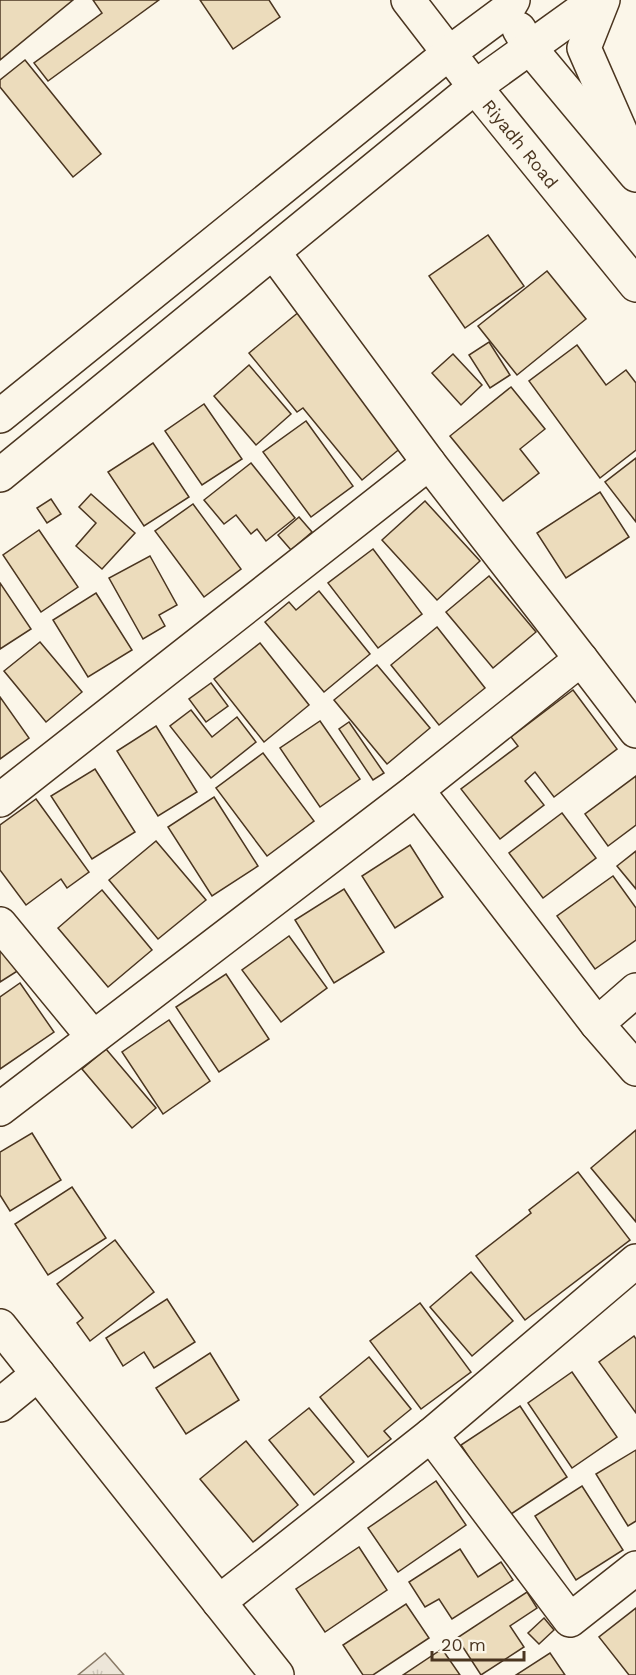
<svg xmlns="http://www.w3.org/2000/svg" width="636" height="1675" viewBox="0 0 636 1675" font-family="'Work Sans',sans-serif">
	<defs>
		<pattern id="park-tufts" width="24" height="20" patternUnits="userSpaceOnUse" patternTransform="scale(1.5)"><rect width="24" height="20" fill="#ede6d9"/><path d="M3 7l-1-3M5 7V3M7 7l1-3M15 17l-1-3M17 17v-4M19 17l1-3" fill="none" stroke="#cdc6ba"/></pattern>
	</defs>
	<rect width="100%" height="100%" fill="#fbf6e9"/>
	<!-- park -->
	<polygon fill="url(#park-tufts)" stroke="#887966" stroke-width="1.5" points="105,1653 124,1675 78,1675"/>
	<!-- building -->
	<g fill="#ecdcbc" stroke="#4a3520" stroke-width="1.5">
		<polygon points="0,0 73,0 0,60"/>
		<polygon points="159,0 48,81 34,63 102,13 93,0"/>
		<polygon points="200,0 269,0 280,17 233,49"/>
		<polygon points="25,60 101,154 73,177 0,87 0,80"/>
		<polygon points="488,235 524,286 465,328 429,276"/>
		<polygon points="547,271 586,319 517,375 478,326"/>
		<polygon points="300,311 408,442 362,480 303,408 297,412 249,353"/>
		<polygon points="489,342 510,375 490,388 469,355"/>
		<polygon points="577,345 606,385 626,370 636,383 636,450 600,478 529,381"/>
		<polygon points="453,354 482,385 461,405 432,373"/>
		<polygon points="249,365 291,414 256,445 214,396"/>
		<polygon points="511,387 545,429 520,449 539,473 503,501 450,436"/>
		<polygon points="204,404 242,459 202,485 165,431"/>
		<polygon points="306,421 353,486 311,517 263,452"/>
		<polygon points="153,443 189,497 144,526 108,472"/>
		<polygon points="636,458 636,522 605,482"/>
		<polygon points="251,463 295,518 266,541 257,529 251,534 236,515 224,524 204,500"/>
		<polygon points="600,492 629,537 566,578 537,533"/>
		<polygon points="91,494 135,533 102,569 76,546 96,523 79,507"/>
		<polygon points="51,499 61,514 47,523 37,508"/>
		<polygon points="425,501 480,561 437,600 382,540"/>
		<polygon points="193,504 241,569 204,597 155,531"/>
		<polygon points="299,517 312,532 291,550 278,535"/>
		<polygon points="39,530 78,587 41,612 3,555"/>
		<polygon points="373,549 422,614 378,648 328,583"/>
		<polygon points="150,556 177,605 159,615 165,626 143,639 109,578"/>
		<polygon points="489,576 536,632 493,668 446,612"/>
		<polygon points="0,583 31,629 0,649"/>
		<polygon points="319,591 370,654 324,692 265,622 289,602 296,610"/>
		<polygon points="96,593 132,650 88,677 53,620"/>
		<polygon points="437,627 485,688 439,725 391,665"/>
		<polygon points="40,642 82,692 46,722 4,671"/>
		<polygon points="260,643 309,705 264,742 214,679"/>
		<polygon points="377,665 430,728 387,764 334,700"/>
		<polygon points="211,683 228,706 206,722 189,699"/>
		<polygon points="573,690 617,749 554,797 535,772 525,781 544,805 500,839 461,789 518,746 511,737"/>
		<polygon points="0,697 29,738 0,759"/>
		<polygon points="191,710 212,737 237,717 256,742 211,778 170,726"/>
		<polygon points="320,721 360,779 320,807 280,748"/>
		<polygon points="349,722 384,773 373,780 339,729"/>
		<polygon points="156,726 197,792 158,816 117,751"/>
		<polygon points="263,753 314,821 267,856 216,788"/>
		<polygon points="95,769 135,832 92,859 51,796"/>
		<polygon points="636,776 636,825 608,846 585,814"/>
		<polygon points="214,797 258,866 212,896 168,827"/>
		<polygon points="36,799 89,872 67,888 61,879 26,905 0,870 0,825"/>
		<polygon points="562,813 596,858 543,898 509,853"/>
		<polygon points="156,841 206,900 158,939 109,880"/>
		<polygon points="410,845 443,897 395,928 362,876"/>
		<polygon points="636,851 636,889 617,866"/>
		<polygon points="613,876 636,908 636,940 595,969 557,916"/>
		<polygon points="344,889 384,952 334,983 295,920"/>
		<polygon points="102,890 152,950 108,987 58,928"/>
		<polygon points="289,936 327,988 281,1022 242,970"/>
		<polygon points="0,940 19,970 0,982"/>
		<polygon points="226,974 269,1039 219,1072 176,1007"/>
		<polygon points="20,983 54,1032 0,1069 0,997"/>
		<polygon points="169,1020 210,1081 163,1114 122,1052"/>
		<polygon points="106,1049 156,1108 132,1128 82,1069"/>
		<polygon points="636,1130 636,1222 591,1168"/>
		<polygon points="32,1133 61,1180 10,1211 0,1195 0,1152"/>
		<polygon points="578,1172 630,1240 525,1320 476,1256 531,1213 529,1210"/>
		<polygon points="72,1187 106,1238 48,1275 15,1224"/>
		<polygon points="115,1240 154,1292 90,1341 77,1323 83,1318 57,1284"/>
		<polygon points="471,1272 513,1321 472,1356 430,1307"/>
		<polygon points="167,1299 195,1342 154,1368 144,1352 123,1366 106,1338"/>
		<polygon points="420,1303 471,1372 421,1409 370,1341"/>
		<polygon points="634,1336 636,1339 636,1413 599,1362"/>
		<polygon points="210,1353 239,1400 186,1434 156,1388"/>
		<polygon points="369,1357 411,1409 384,1431 391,1439 368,1457 320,1397"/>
		<polygon points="572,1372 617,1437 572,1468 528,1403"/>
		<polygon points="520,1406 567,1477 508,1516 461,1445"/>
		<polygon points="309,1408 354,1462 314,1495 269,1440"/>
		<polygon points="246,1441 298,1505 253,1542 200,1479"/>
		<polygon points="636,1450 636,1521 628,1526 596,1474"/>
		<polygon points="436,1481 466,1525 398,1572 368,1528"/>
		<polygon points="582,1486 623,1550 576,1580 535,1516"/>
		<polygon points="359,1547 387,1590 325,1632 296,1589"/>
		<polygon points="460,1549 478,1577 501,1562 513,1580 452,1619 439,1599 425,1607 409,1582"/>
		<polygon points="527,1592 537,1608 510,1626 524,1647 481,1675 457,1638"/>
		<polygon points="406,1604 429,1638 373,1675 363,1675 343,1645"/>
		<polygon points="636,1608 636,1675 629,1675 599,1637"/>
		<polygon points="544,1618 554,1630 539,1644 528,1633"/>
		<polygon points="442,1649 460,1675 403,1675"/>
		<polygon points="550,1653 565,1675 516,1675"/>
	</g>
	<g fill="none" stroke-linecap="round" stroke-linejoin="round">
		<defs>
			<g id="minor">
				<polyline points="408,0 475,87 636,285"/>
				<polyline points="603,0 584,48 629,151"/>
				<polyline points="519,29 530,48 636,175"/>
				<polyline points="0,416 449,53 507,10 513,0"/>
				<polyline points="0,475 475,87 596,0"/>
				<polyline points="581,659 636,731"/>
				<polyline points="417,790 597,1024 636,1069"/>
				<polyline points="0,800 429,463"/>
				<polyline points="0,924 93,1037"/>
				<polyline points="597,1024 636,990"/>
				<polyline points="0,1109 417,790 581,659 429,463 274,253"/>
				<polyline points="0,1326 277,1675"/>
				<polyline points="0,1405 38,1374"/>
				<polyline points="431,1435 570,1620 636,1568"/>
				<polyline points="219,1602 431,1435 636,1261"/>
			</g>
		</defs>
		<!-- minor casing -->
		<use href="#minor" stroke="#4a3520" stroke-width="36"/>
		<!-- minor -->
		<use href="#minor" stroke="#fbf6e9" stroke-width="33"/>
	</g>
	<g text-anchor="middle" stroke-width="4.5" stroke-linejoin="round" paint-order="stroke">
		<!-- street labels -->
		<g font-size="18" fill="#4a3520" stroke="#fbf6e9">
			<text transform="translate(520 144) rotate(51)" y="6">Riyadh Road</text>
		</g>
	</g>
	<!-- scale -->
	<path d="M432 1651v9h92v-9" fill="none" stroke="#4a3520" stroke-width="3"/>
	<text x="441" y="1651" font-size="18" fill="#4a3520" stroke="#fbf6e9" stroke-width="4.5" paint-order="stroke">20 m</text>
</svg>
